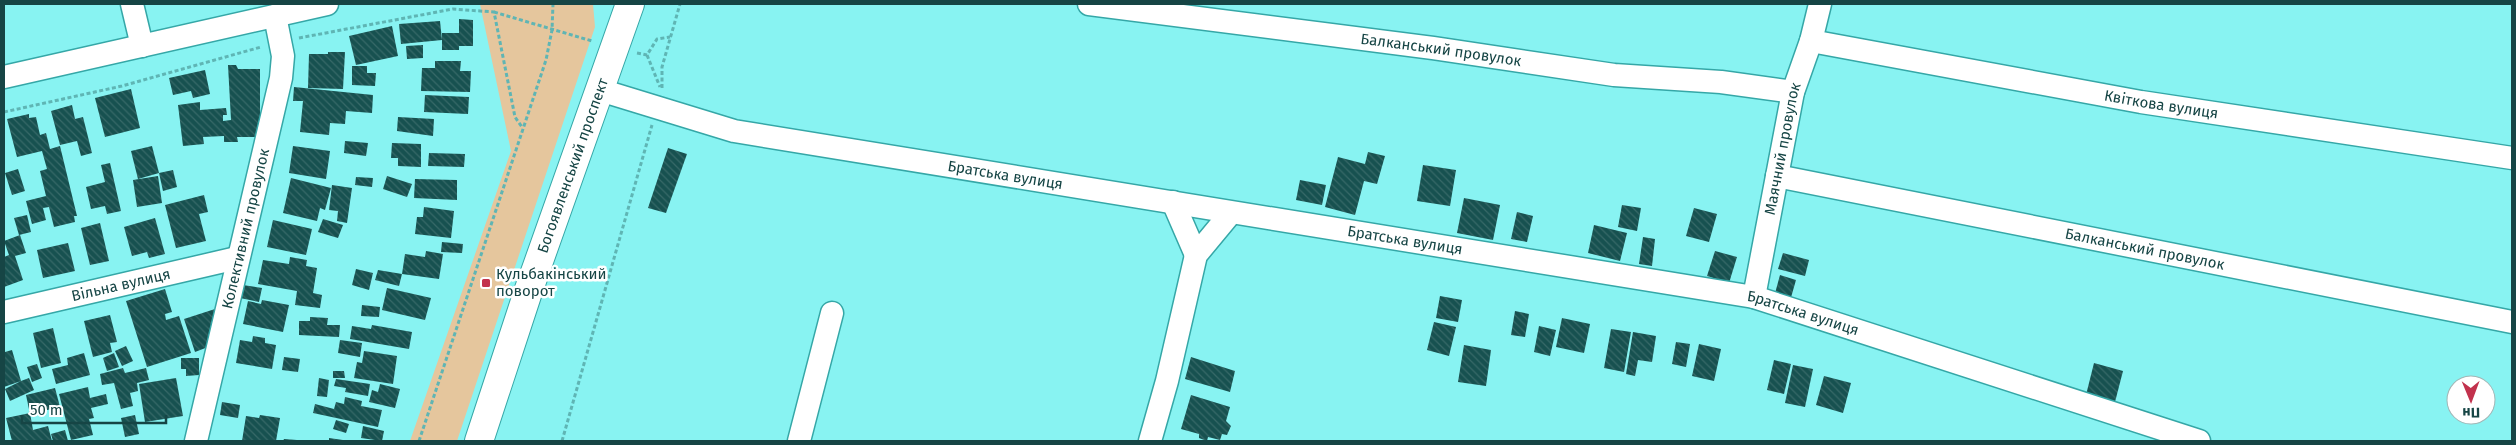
<svg xmlns="http://www.w3.org/2000/svg" width="2516" height="445" viewBox="0 0 2516 445" font-family="'Fira Sans',sans-serif">
	<defs>
		<pattern id="building-back-hatch" width="6" height="6" patternUnits="userSpaceOnUse" patternTransform="scale(1.25)"><rect width="6" height="6" fill="#175150"/><path d="M-1 5l2 2M0 0l6 6M5-1l2 2" fill="none" stroke="#376968"/></pattern>
	</defs>
	<rect width="100%" height="100%" fill="#88f3f2"/>
	<!-- grass -->
	<polygon fill="#e5c69d" points="480,4 593,4 595,27 457,441 410,441 511,151"/>
	<!-- building -->
	<g fill="url(#building-back-hatch)">
		<polygon points="459,19 473,20 473,46 459,46 459,50 442,50 442,33 459,33"/>
		<polygon points="440,21 442,40 401,44 399,24"/>
		<polygon points="392,26 398,56 356,65 349,36"/>
		<polygon points="423,45 423,58 407,59 406,46"/>
		<polygon points="328,52 345,52 343,89 308,88 309,54 328,54"/>
		<polygon points="435,61 461,61 460,71 471,71 470,92 421,91 422,68 435,68"/>
		<polygon points="228,65 236,65 238,69 260,69 260,137 237,137 238,142 224,142 224,136 203,137 204,144 183,146 178,105 200,102 200,110 226,108 227,115 223,115 223,121 231,120"/>
		<polygon points="352,66 367,66 367,73 376,73 375,86 352,85"/>
		<polygon points="205,70 210,94 193,98 191,91 173,95 169,78"/>
		<polygon points="294,87 373,95 372,113 346,111 345,124 330,123 329,135 300,132 303,101 293,101"/>
		<polygon points="131,89 140,128 105,137 95,98"/>
		<polygon points="425,95 469,97 468,114 424,112"/>
		<polygon points="72,105 75,119 83,117 92,153 81,156 77,141 60,145 51,111"/>
		<polygon points="29,114 29,118 36,117 40,135 46,133 50,149 60,146 77,216 74,216 75,222 54,227 49,207 43,208 46,220 32,224 26,201 46,196 40,171 47,169 42,151 17,157 7,119"/>
		<polygon points="398,117 434,119 433,136 397,131"/>
		<polygon points="345,141 368,143 366,156 344,153"/>
		<polygon points="392,143 421,144 421,167 398,166 398,158 391,158"/>
		<polygon points="152,146 159,173 138,179 131,151"/>
		<polygon points="293,146 330,151 326,179 289,173"/>
		<polygon points="668,148 687,154 666,213 648,208"/>
		<polygon points="1368,152 1385,156 1377,184 1364,181 1355,215 1325,207 1338,157 1365,164"/>
		<polygon points="429,153 465,154 464,167 428,166"/>
		<polygon points="110,163 121,211 107,214 105,206 91,209 86,187 105,182 101,165"/>
		<polygon points="1423,165 1456,170 1450,206 1417,201"/>
		<polygon points="18,169 25,191 12,195 5,173"/>
		<polygon points="173,170 177,187 163,191 159,173"/>
		<polygon points="158,176 162,203 137,207 133,180"/>
		<polygon points="387,176 412,184 407,197 383,189"/>
		<polygon points="356,177 373,178 372,187 355,185"/>
		<polygon points="291,178 331,188 325,210 320,208 317,221 283,213"/>
		<polygon points="415,179 457,180 457,200 414,198"/>
		<polygon points="1300,180 1326,185 1322,205 1296,200"/>
		<polygon points="332,185 352,188 347,223 337,221 338,211 329,210"/>
		<polygon points="204,195 208,212 199,214 206,241 176,248 165,205"/>
		<polygon points="1464,198 1500,205 1493,240 1457,233"/>
		<polygon points="1622,205 1641,208 1637,231 1618,227"/>
		<polygon points="424,207 454,211 451,238 415,234 417,217 423,217"/>
		<polygon points="1694,208 1717,214 1709,242 1686,236"/>
		<polygon points="1517,212 1533,216 1527,242 1511,239"/>
		<polygon points="27,215 31,232 19,235 14,218"/>
		<polygon points="155,218 165,254 149,258 147,252 132,256 124,227"/>
		<polygon points="323,219 343,225 338,238 318,232"/>
		<polygon points="273,220 312,229 306,255 267,247"/>
		<polygon points="100,223 109,261 90,265 81,228"/>
		<polygon points="1594,225 1627,233 1620,261 1588,253"/>
		<polygon points="20,235 26,253 15,256 23,280 4,287 4,257 9,255 4,241"/>
		<polygon points="1643,237 1655,239 1652,266 1639,264"/>
		<polygon points="442,242 463,244 462,253 441,252"/>
		<polygon points="68,243 75,271 43,278 37,250"/>
		<polygon points="426,251 443,254 439,279 402,274 405,254 425,257"/>
		<polygon points="1715,251 1737,257 1729,283 1707,276"/>
		<polygon points="1783,253 1809,260 1805,276 1778,269"/>
		<polygon points="290,257 307,260 306,266 317,268 313,293 322,295 320,308 295,305 297,291 258,284 263,260 289,264"/>
		<polygon points="356,269 373,273 369,290 352,285"/>
		<polygon points="378,270 402,274 399,286 375,280"/>
		<polygon points="1780,275 1796,280 1790,301 1774,297"/>
		<polygon points="243,285 262,288 259,302 240,298"/>
		<polygon points="387,288 431,298 425,320 382,310"/>
		<polygon points="165,289 172,312 165,314 166,320 179,316 191,353 147,367 126,301"/>
		<polygon points="1440,296 1462,300 1458,322 1436,318"/>
		<polygon points="262,300 289,305 283,332 243,324 248,301 261,304"/>
		<polygon points="362,305 380,307 379,317 361,316"/>
		<polygon points="215,309 208,347 195,352 184,319"/>
		<polygon points="1515,311 1529,314 1525,337 1511,335"/>
		<polygon points="110,315 117,342 110,343 112,352 93,357 84,321"/>
		<polygon points="310,317 328,318 327,325 340,325 339,337 299,335 299,321 310,321"/>
		<polygon points="1562,318 1590,324 1584,353 1556,347"/>
		<polygon points="1434,322 1456,327 1449,356 1427,350"/>
		<polygon points="372,325 412,332 409,349 350,339 352,326 371,329"/>
		<polygon points="1539,326 1556,330 1550,356 1534,352"/>
		<polygon points="53,328 61,363 41,368 33,333"/>
		<polygon points="1611,329 1631,332 1624,372 1604,368"/>
		<polygon points="1633,332 1656,336 1652,362 1638,360 1635,376 1626,374"/>
		<polygon points="253,336 265,338 265,343 276,345 272,369 236,363 240,340 252,342"/>
		<polygon points="340,340 362,343 360,357 338,353"/>
		<polygon points="1676,342 1690,344 1686,367 1672,364"/>
		<polygon points="1699,344 1721,349 1714,381 1692,376"/>
		<polygon points="1464,345 1491,350 1486,386 1458,382"/>
		<polygon points="126,346 133,361 122,366 115,351"/>
		<polygon points="4,348 5,352 12,350 21,381 29,378 34,390 10,401 5,389 21,381 4,387"/>
		<polygon points="364,351 397,356 393,384 354,378 357,362 362,363"/>
		<polygon points="84,353 90,375 56,384 52,369 68,365 67,358"/>
		<polygon points="114,353 119,367 107,371 103,358"/>
		<polygon points="284,357 300,359 298,372 282,370"/>
		<polygon points="1191,357 1235,371 1230,392 1185,379"/>
		<polygon points="181,358 199,358 199,375 186,376 186,369 181,369"/>
		<polygon points="1774,360 1791,364 1784,394 1767,390"/>
		<polygon points="2094,363 2123,371 2115,402 2086,395"/>
		<polygon points="37,364 42,378 32,382 27,367"/>
		<polygon points="1793,365 1813,369 1805,407 1785,403"/>
		<polygon points="123,368 125,373 146,368 149,380 137,383 138,391 130,393 133,406 121,409 114,383 102,385 100,374"/>
		<polygon points="333,371 344,371 345,378 333,378"/>
		<polygon points="1824,376 1851,383 1843,413 1816,405"/>
		<polygon points="176,378 183,416 145,422 139,384"/>
		<polygon points="319,378 329,380 327,397 317,396"/>
		<polygon points="336,379 370,384 368,396 345,392 346,388 334,386"/>
		<polygon points="380,384 400,389 395,408 369,402 372,390 378,392"/>
		<polygon points="88,387 90,398 106,394 108,404 91,408 94,418 89,419 93,435 71,440 59,394"/>
		<polygon points="55,388 60,407 30,414 26,395"/>
		<polygon points="1191,395 1230,407 1226,421 1231,426 1227,435 1222,434 1220,440 1208,437 1207,441 1199,438 1199,434 1181,429"/>
		<polygon points="345,397 362,401 361,406 382,410 378,427 313,413 315,404 334,409 336,402 344,404"/>
		<polygon points="222,402 240,405 238,418 220,415"/>
		<polygon points="30,413 33,430 48,426 52,441 12,441 6,418"/>
		<polygon points="135,415 139,434 125,437 121,418"/>
		<polygon points="260,415 280,418 276,441 242,441 246,416 259,418"/>
		<polygon points="336,420 349,424 346,433 333,429"/>
		<polygon points="363,426 384,431 382,441 361,438"/>
		<polygon points="65,430 68,441 53,441 51,434"/>
		<polygon points="329,438 343,440 343,441 329,441"/>
		<polygon points="284,439 297,440 297,441 283,441"/>
	</g>
	<g fill="none" stroke-linecap="round" stroke-linejoin="round">
		<defs>
			<g id="minor">
				<polyline points="132,4 142,46"/>
				<path id="s1" d="M1089,4L1433,48L1614,75L1721,82L1793,92"/>
				<path id="s2" d="M1811,41L2141,102L2512,158"/>
				<polyline points="4,77 327,4"/>
				<path id="s3" d="M600,90L734,131L1754,297L2199,441"/>
				<path id="s4" d="M1777,176L2512,322"/>
				<polyline points="1173,202 1196,255"/>
				<path id="s5" d="M1754,297L1793,92L1811,41L1820,4"/>
				<path id="s6" d="M4,312L237,258"/>
				<path id="s7" d="M196,441L281,78L283,56L275,16"/>
				<polyline points="799,441 832,313"/>
				<polyline points="1150,441 1167,381 1196,255 1230,214"/>
			</g>
			<g id="major">
				<path id="s8" d="M479,441L528,292L630,4"/>
			</g>
		</defs>
		<!-- minor casing -->
		<use href="#minor" stroke="#35a7a7" stroke-width="25"/>
		<!-- major casing -->
		<use href="#major" stroke="#35a7a7" stroke-width="30"/>
		<!-- path -->
		<g stroke="#5fb5b4" stroke-width="3" stroke-dasharray="4 2.5" stroke-linecap="butt">
			<polyline points="494,12 592,41"/>
			<polyline points="299,38 453,9 494,12 515,117 522,127"/>
			<polyline points="637,53 647,55 657,39 670,37"/>
			<polyline points="647,55 660,87"/>
			<polyline points="662,88 662,67 680,4"/>
			<polyline points="4,112 122,86 261,47"/>
			<polyline points="419,441 546,60 552,30 553,4"/>
			<polyline points="562,441 652,125"/>
		</g>
		<!-- minor -->
		<use href="#minor" stroke="#fff" stroke-width="22"/>
		<!-- major -->
		<use href="#major" stroke="#fff" stroke-width="28"/>
	</g>
	<!-- markers -->
	<rect fill="#c2324d" stroke="#fff" stroke-width="2" x="481" y="278" width="10" height="10" rx="2.5"/>
	<g text-anchor="middle" stroke-width="5" stroke-linejoin="round" paint-order="stroke">
		<!-- street labels -->
		<g font-size="15" fill="#164545" stroke="#fff">
			<text dy="5" stroke="none"><textPath href="#s1" startOffset="355">Балканський провулок</textPath></text>
			<text dy="5" stroke="none"><textPath href="#s2" startOffset="356">Квіткова вулиця</textPath></text>
			<text dy="5" stroke="none"><textPath href="#s5" startOffset="151">Маячний провулок</textPath></text>
			<text dy="5" stroke="none"><textPath href="#s8" startOffset="291">Богоявленський проспект</textPath></text>
			<text dy="5" stroke="none"><textPath href="#s3" startOffset="415">Братська вулиця</textPath></text>
			<text dy="5" stroke="none"><textPath href="#s7" startOffset="218">Колективний провулок</textPath></text>
			<text dy="5" stroke="none"><textPath href="#s3" startOffset="820">Братська вулиця</textPath></text>
			<text dy="5" stroke="none"><textPath href="#s4" startOffset="375">Балканський провулок</textPath></text>
			<text dy="5" stroke="none"><textPath href="#s6" startOffset="120">Вільна вулиця</textPath></text>
			<text dy="5" stroke="none"><textPath href="#s3" startOffset="1225">Братська вулиця</textPath></text>
		</g>
		<!-- poi labels -->
		<g font-size="15" fill="#164545" stroke="#fff" text-anchor="start">
			<text x="496" y="279">Кульбакінський<tspan x="496" dy="17">поворот</tspan></text>
		</g>
	</g>
	<!-- border -->
	<rect width="2516" height="445" fill="none" stroke="#164545" stroke-width="10"/>
	<!-- north arrow -->
	<g transform="translate(2471 400) rotate(179)"><circle r="24" fill="#ffffff" stroke="#a2b5b5"/>
	<path d="M0-4L9 19L0 12L-9 19Z" fill="#c2324d"/>
	<text y="-8" font-size="14" font-weight="bold" text-anchor="middle" fill="#164545">Пн</text>
	</g>
	<!-- scale -->
	<path d="M22 415v8h144v-8" fill="none" stroke="#164545" stroke-width="2.5"/>
	<text x="30" y="415" font-size="15" fill="#164545" stroke="#ffffff" stroke-width="4" paint-order="stroke">50 m</text>
</svg>
